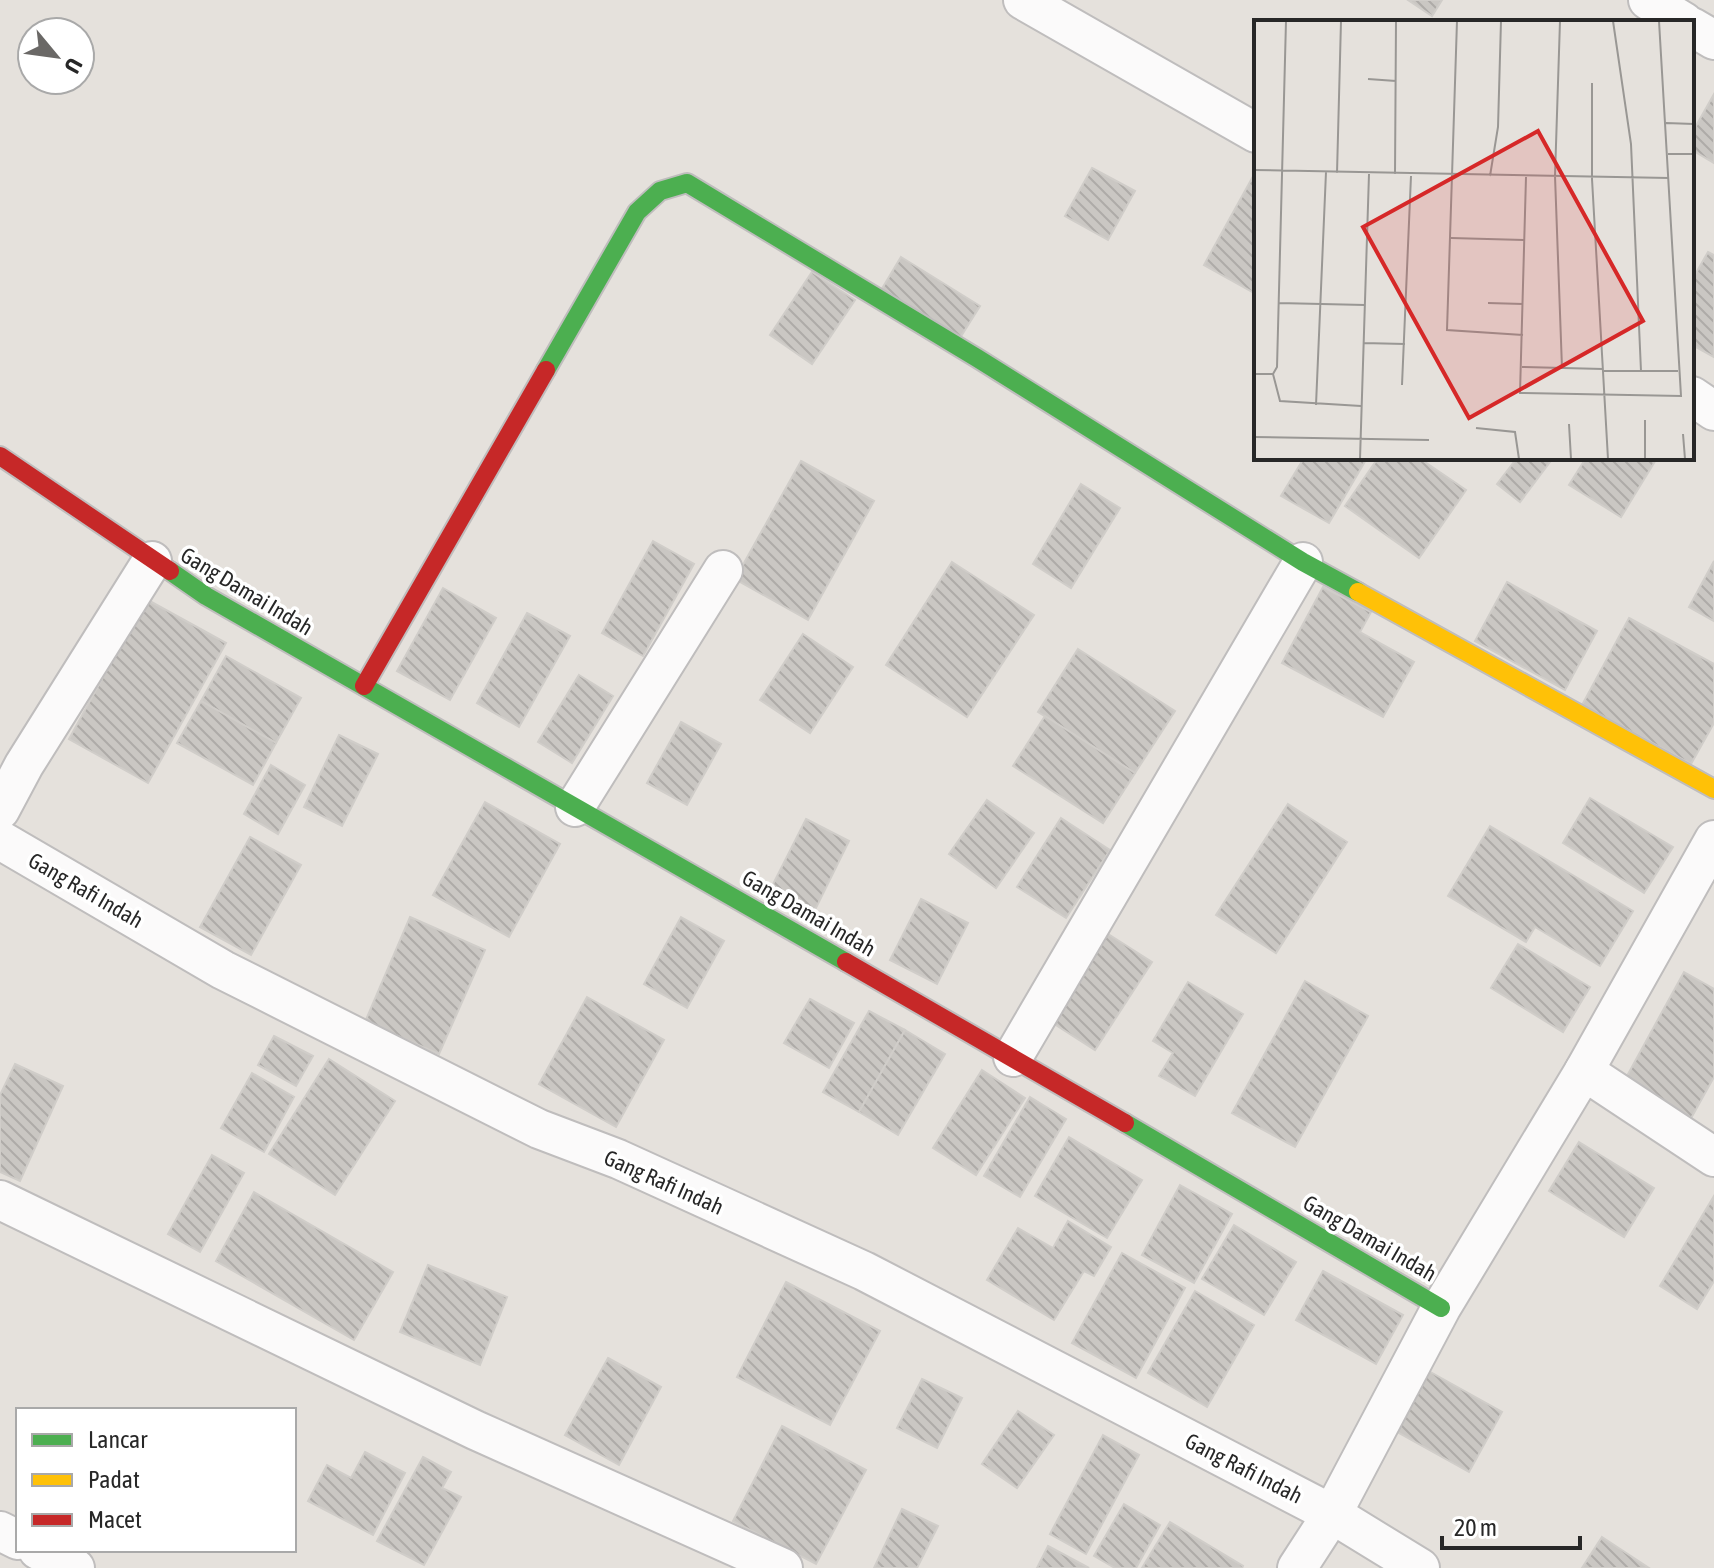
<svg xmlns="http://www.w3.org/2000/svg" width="1714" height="1568" viewBox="0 0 1714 1568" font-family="'Asap Condensed',sans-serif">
	<defs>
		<pattern id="building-back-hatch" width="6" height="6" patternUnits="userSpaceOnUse" patternTransform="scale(2)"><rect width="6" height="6" fill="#cac7c3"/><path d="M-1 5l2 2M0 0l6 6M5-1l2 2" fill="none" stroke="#aeaba8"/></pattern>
	</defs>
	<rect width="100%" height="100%" fill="#e5e1dc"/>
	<!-- building -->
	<g fill="url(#building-back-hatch)" stroke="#d0cdc9" stroke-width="2">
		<polygon points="1408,0 1442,0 1432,16"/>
		<polygon points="1714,94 1714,163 1692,150 1692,133"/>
		<polygon points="1092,168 1135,191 1108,240 1065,216"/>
		<polygon points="1256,171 1256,294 1204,265"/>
		<polygon points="1708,252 1714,255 1714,357 1692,345 1692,280"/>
		<polygon points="901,257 980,306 958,341 880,292"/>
		<polygon points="812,272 855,300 812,364 770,335"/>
		<polygon points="1304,458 1367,458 1329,523 1281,496"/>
		<polygon points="1378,458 1419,458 1466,490 1419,558 1345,506"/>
		<polygon points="1517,458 1553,458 1520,502 1497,484"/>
		<polygon points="1586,458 1657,458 1621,517 1569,485"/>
		<polygon points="801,461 874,501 808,620 735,579"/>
		<polygon points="1081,484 1120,508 1071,588 1033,564"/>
		<polygon points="653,541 694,564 643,656 602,633"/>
		<polygon points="1714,561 1714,621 1689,607"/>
		<polygon points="952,562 1034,615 967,717 886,665"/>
		<polygon points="1507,582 1597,631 1565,690 1475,641"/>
		<polygon points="1323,587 1371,612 1360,632 1414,662 1383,717 1282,663"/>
		<polygon points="443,588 496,618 450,700 397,671"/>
		<polygon points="146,599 226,643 148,783 69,739"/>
		<polygon points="527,613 570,636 519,727 477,703"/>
		<polygon points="1629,618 1714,664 1714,723 1691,764 1582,705"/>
		<polygon points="803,634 853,667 810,733 760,700"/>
		<polygon points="1078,649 1175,711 1135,773 1038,712"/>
		<polygon points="226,656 301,698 276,743 201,701"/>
		<polygon points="579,675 613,696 572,763 538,742"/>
		<polygon points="201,701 276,743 253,785 177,743"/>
		<polygon points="1045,716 1135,773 1103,823 1013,766"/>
		<polygon points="681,722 721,744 687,805 647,783"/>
		<polygon points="339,735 378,754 342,826 304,807"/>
		<polygon points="271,765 305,785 278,834 244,814"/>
		<polygon points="1590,798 1673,847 1644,893 1563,843"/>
		<polygon points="987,800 1034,833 996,888 949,854"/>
		<polygon points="485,802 560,844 509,937 433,895"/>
		<polygon points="1288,804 1347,842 1276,953 1216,915"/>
		<polygon points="1061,818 1110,850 1066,918 1017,887"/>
		<polygon points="806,819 849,841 813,914 769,892"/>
		<polygon points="1490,826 1633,911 1600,966 1535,927 1526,942 1448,896"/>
		<polygon points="250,837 301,865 251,955 200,927"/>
		<polygon points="921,899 968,923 937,984 890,960"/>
		<polygon points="410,917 485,950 439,1054 365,1022"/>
		<polygon points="681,917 724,941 687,1008 644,984"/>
		<polygon points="1105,932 1152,962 1095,1050 1048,1020"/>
		<polygon points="1518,944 1590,987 1563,1032 1491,988"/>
		<polygon points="1684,972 1714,989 1714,1077 1689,1122 1622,1085"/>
		<polygon points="1305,981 1368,1016 1295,1147 1232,1113"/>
		<polygon points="1188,982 1243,1014 1195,1096 1159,1076 1173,1053 1153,1041"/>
		<polygon points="587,997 664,1040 616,1127 539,1084"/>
		<polygon points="810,999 854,1023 829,1068 784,1043"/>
		<polygon points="869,1011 905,1030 859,1112 823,1092"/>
		<polygon points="905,1030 945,1054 898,1135 859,1112"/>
		<polygon points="274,1036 313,1056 296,1086 258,1065"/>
		<polygon points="329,1059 395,1101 335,1195 269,1154"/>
		<polygon points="15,1064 63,1086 20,1181 0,1172 0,1095"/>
		<polygon points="982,1070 1025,1098 976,1175 933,1148"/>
		<polygon points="252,1073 294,1097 264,1152 221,1128"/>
		<polygon points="1030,1097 1066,1119 1020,1197 984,1176"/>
		<polygon points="1069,1137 1142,1180 1107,1238 1035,1196"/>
		<polygon points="1579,1142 1654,1188 1624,1237 1549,1191"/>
		<polygon points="212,1155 244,1173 200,1252 168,1234"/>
		<polygon points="1180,1185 1232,1214 1194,1283 1142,1255"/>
		<polygon points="254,1192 393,1272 354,1340 216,1261"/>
		<polygon points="1714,1196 1714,1281 1697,1309 1660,1286"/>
		<polygon points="1068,1221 1111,1247 1094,1276 1084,1271 1054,1320 987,1280 1018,1228 1053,1248"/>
		<polygon points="1234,1225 1296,1262 1264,1315 1202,1279"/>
		<polygon points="1122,1253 1185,1288 1136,1378 1072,1343"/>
		<polygon points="428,1265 507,1297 480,1365 400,1332"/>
		<polygon points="1323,1271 1403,1315 1376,1364 1296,1320"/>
		<polygon points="786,1282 880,1331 830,1425 737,1377"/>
		<polygon points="1195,1291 1254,1325 1207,1407 1148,1373"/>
		<polygon points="608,1358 661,1387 619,1465 565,1435"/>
		<polygon points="1425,1369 1502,1412 1469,1472 1392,1429"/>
		<polygon points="922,1379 962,1398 937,1448 897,1428"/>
		<polygon points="1018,1411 1054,1435 1017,1488 982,1464"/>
		<polygon points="782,1426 866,1470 816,1564 733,1521"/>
		<polygon points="1103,1435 1139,1455 1086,1554 1050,1534"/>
		<polygon points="365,1452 405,1473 373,1535 308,1501 327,1465 351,1478"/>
		<polygon points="423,1457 451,1472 442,1488 461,1497 424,1565 377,1541"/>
		<polygon points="1124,1504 1160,1525 1136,1568 1115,1568 1094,1556"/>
		<polygon points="902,1509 938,1526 917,1568 874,1568"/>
		<polygon points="1170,1522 1243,1566 1242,1568 1142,1568"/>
		<polygon points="1602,1537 1649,1568 1582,1568"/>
		<polygon points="1048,1546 1089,1568 1037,1568"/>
	</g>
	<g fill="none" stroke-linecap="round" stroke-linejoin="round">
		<defs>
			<g id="street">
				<polyline points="1023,0 1256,133"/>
				<polyline points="1648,0 1684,22"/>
				<polyline points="1692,27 1714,40"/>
				<polyline points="1692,396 1714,411"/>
				<polyline points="575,807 723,570"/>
				<polyline points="0,810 24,765 152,561"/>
				<polyline points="0,840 223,970 539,1129 618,1159 864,1271 1332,1514 1420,1568"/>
				<polyline points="1013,1057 1303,562"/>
				<polyline points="1584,1071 1714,1157"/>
				<polyline points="0,1200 475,1430 783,1568"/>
				<polyline points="0,1531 18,1540"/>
				<polyline points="38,1550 75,1568"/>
				<polyline points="1297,1568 1332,1514 1441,1308 1584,1071 1714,840"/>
			</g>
			<g id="fast">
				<polyline points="546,370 637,212 660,191 687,183 977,358 1303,562 1358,592"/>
				<polyline points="170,571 206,596 846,962"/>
				<polyline points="1125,1123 1441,1308"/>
			</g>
			<polyline id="slow" points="1358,592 1714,789"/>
			<g id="jam">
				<polyline points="0,456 170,571"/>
				<polyline points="364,686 546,370"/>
				<polyline points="846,962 1125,1123"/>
			</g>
		</defs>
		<!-- street casing -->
		<use href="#street" stroke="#bfbdbd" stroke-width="42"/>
		<!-- fast casing -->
		<use href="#fast" stroke="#bfbdbd" stroke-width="22"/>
		<!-- slow casing -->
		<use href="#slow" stroke="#bfbdbd" stroke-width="22"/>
		<!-- jam casing -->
		<use href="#jam" stroke="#bfbdbd" stroke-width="22"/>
		<!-- street -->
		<use href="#street" stroke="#fbfafa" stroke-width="38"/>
		<!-- fast -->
		<use href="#fast" stroke="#4caf50" stroke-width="18"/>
		<!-- slow -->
		<use href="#slow" stroke="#ffc107" stroke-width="18"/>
		<!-- jam -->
		<use href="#jam" stroke="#c62828" stroke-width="18"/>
	</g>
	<g text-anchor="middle" stroke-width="7" stroke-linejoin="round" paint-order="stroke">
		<!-- street labels -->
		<g font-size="22" fill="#272727" stroke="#fff">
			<text transform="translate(247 591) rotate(31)" y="8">Gang Damai Indah</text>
			<text transform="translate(86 890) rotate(30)" y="8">Gang Rafi Indah</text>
			<text transform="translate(809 913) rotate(30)" y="8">Gang Damai Indah</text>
			<text transform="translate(664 1182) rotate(24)" y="8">Gang Rafi Indah</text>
			<text transform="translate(1370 1238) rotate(30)" y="8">Gang Damai Indah</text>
			<text transform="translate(1244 1468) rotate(27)" y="8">Gang Rafi Indah</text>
		</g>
	</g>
	<!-- overview -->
	<g transform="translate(1254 20)">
		<rect width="440" height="440" fill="#e5e1dc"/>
		<path fill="none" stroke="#999794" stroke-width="2" d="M203,1L193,310L269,315M306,1L301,156L308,348M359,1L377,124L387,351M114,59L142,61M338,63V159L354,439M412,103L440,104M414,134H440M0,150L415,158M83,153L87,1M141,154L142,1M236,156L244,107L247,1M272,157L266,373L427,376L405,1M197,218L270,220M24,283L111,285M234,283L269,284M109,323L151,324M268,347L349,349M350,351H424M0,354H19L23,347L32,1M19,354L26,381L107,386M148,365L157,156M62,385L72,152M315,404L317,439M222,408L261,412L265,439M429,414L431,439M0,417L175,420M106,439L115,154M391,439V400"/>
		<path fill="#d62828" fill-opacity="0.15" stroke="#d62828" stroke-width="4" d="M284,111L389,301L215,398L109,207Z"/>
		<rect width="440" height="440" fill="none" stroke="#272727" stroke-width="4"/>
	</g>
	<!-- legend -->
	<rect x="16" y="1408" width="280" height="144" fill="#ffffff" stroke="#a9a9a9" stroke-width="2"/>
	<rect x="32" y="1434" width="40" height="12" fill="#4caf50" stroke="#a9a9a9" stroke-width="2"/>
	<text x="88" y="1448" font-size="24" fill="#272727">Lancar</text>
	<rect x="32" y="1474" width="40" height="12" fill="#ffc107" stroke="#a9a9a9" stroke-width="2"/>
	<text x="88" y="1488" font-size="24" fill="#272727">Padat</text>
	<rect x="32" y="1514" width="40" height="12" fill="#c62828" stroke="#a9a9a9" stroke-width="2"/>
	<text x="88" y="1528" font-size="24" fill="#272727">Macet</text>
	<!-- north arrow -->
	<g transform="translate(56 56) rotate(119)"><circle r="38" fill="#ffffff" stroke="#a9a9a9" stroke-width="2"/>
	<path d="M0-6L14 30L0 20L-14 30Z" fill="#6a6866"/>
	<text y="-12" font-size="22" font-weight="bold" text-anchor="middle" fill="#272727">U</text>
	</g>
	<!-- scale -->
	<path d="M1442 1536v12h138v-12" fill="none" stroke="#272727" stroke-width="4"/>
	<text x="1454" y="1536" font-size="24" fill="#272727" stroke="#ffffff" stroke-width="6" paint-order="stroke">20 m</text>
</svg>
